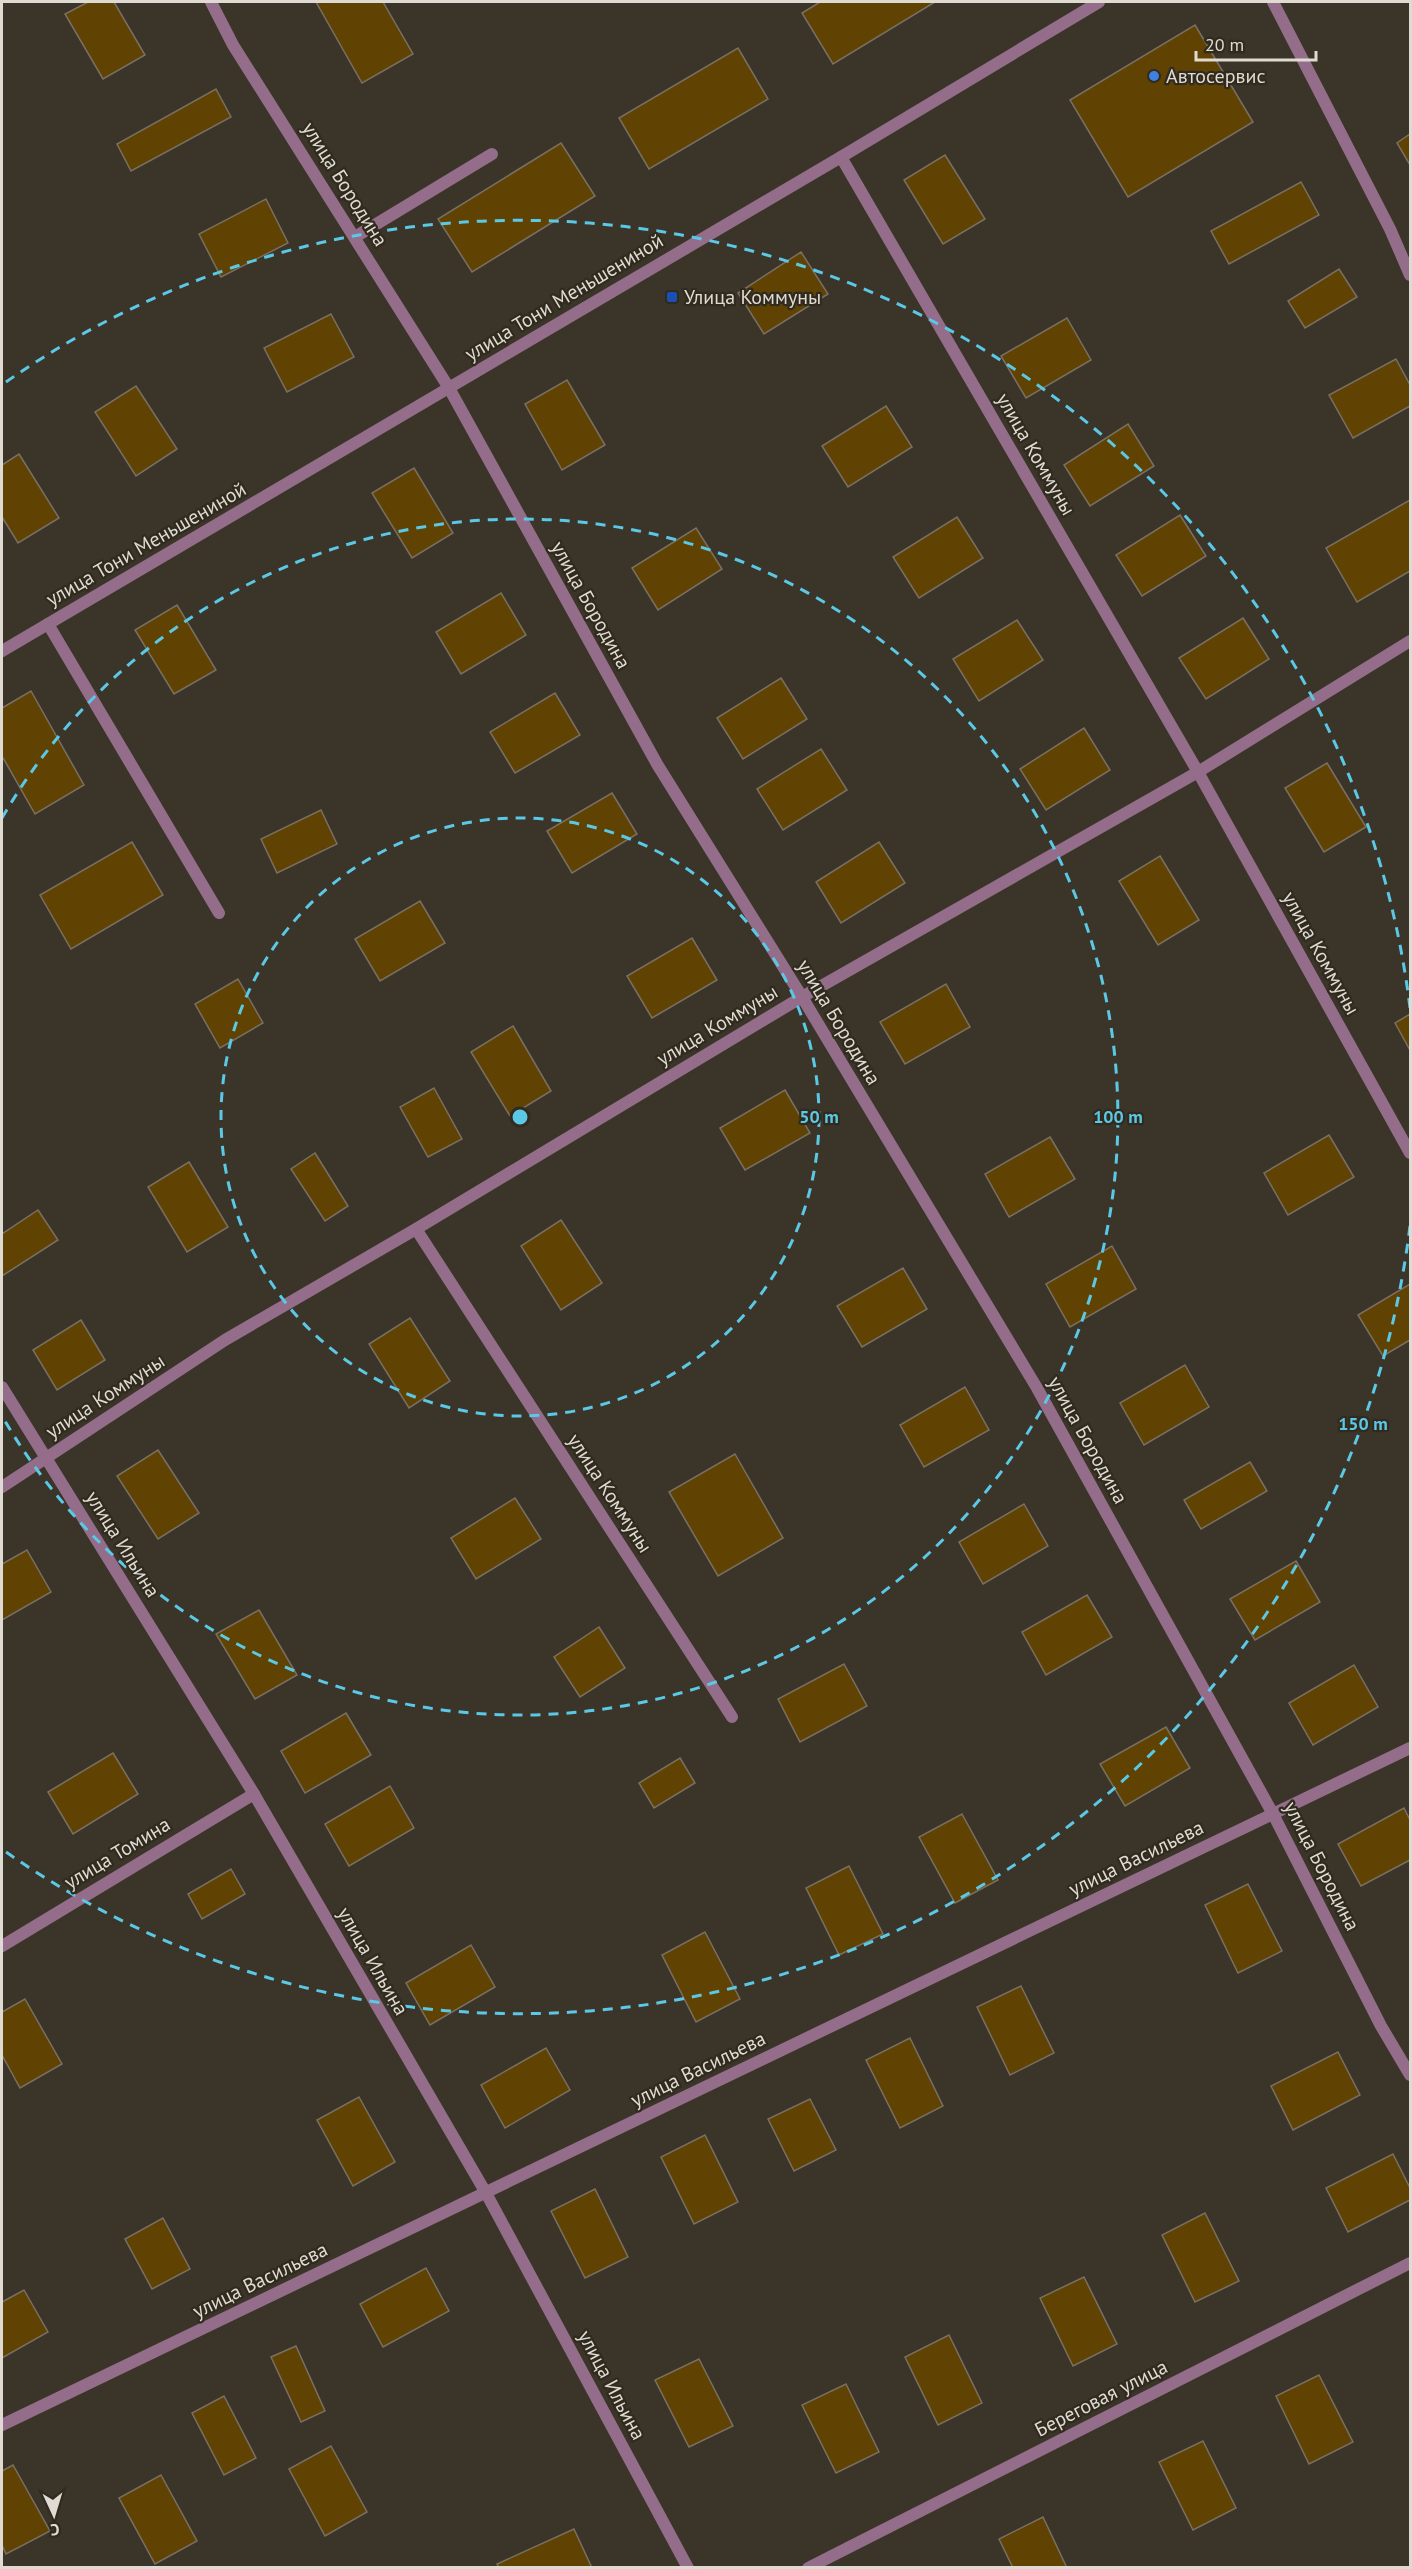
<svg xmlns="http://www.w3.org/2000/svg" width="1412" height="2569" viewBox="0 0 1412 2569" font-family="'PT Sans',sans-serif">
	<rect width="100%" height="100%" fill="#3b3428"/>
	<!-- building -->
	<g fill="#604303" stroke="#797063" stroke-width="1.5">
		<polygon points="88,2 114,2 145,55 103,79 65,14"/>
		<polygon points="316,2 383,2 413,54 362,83"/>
		<polygon points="820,2 935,2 833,64 802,13"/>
		<polygon points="1195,25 1253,122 1128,197 1070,100"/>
		<polygon points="738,48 768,99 649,169 619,118"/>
		<polygon points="216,89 231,117 131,171 117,144"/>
		<polygon points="1410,134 1410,165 1397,143"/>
		<polygon points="561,143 595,196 472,272 438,219"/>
		<polygon points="945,155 985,219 943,244 904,180"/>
		<polygon points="1301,182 1319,215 1229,264 1211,231"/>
		<polygon points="266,199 288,243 221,277 199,234"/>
		<polygon points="801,252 828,294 764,334 738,293"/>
		<polygon points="1339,269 1357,297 1305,328 1288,301"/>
		<polygon points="331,314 354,357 287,392 264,348"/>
		<polygon points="1067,318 1091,360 1026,398 1001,356"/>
		<polygon points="1396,359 1410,385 1410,406 1353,438 1329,395"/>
		<polygon points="567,380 605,445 562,470 525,404"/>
		<polygon points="136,386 177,449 136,476 95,412"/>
		<polygon points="886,406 912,447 848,487 822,446"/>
		<polygon points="1128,424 1154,466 1090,506 1064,465"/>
		<polygon points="19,454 59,518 18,543 2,517 2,465"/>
		<polygon points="414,468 453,533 412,558 372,493"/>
		<polygon points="1410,500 1410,571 1357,602 1326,548"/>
		<polygon points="1180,515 1206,556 1142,596 1116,555"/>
		<polygon points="957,517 983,558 919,598 893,557"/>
		<polygon points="696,528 722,569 658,610 632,568"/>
		<polygon points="501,593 526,635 461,674 436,632"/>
		<polygon points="177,605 216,670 174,694 135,630"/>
		<polygon points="1243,618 1269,659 1206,699 1179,658"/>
		<polygon points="1017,620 1043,660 979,701 953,659"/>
		<polygon points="781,678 807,719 743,759 717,718"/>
		<polygon points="31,691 84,785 35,814 2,756 2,708"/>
		<polygon points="555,693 580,735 515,773 490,732"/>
		<polygon points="1084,728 1110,770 1046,810 1020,769"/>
		<polygon points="821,749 847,790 783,830 757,789"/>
		<polygon points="1327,763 1366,827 1324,852 1285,788"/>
		<polygon points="612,793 637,834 572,873 547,831"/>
		<polygon points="321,810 337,844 277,873 261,839"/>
		<polygon points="132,842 163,895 71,949 40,895"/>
		<polygon points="879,842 905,883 841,923 816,882"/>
		<polygon points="1160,856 1199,920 1158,945 1119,881"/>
		<polygon points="420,901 445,943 380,981 355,939"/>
		<polygon points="692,938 717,980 652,1018 627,976"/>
		<polygon points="238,979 263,1023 220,1048 195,1004"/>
		<polygon points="946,984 970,1027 905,1064 880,1022"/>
		<polygon points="1410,1014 1410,1050 1395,1023"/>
		<polygon points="513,1026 551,1091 510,1116 471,1052"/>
		<polygon points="434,1088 462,1139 428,1157 400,1107"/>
		<polygon points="785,1090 810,1133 745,1170 720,1128"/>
		<polygon points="1329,1135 1354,1177 1288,1215 1264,1173"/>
		<polygon points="1050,1137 1075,1179 1009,1217 985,1174"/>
		<polygon points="315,1153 348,1206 325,1221 291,1169"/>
		<polygon points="189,1162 228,1227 187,1252 148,1187"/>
		<polygon points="38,1210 58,1240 2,1276 2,1234"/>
		<polygon points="561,1220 602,1283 561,1310 521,1246"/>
		<polygon points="1112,1246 1136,1289 1070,1327 1046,1284"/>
		<polygon points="903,1268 927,1309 862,1347 837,1306"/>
		<polygon points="1410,1284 1410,1340 1383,1356 1358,1315"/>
		<polygon points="410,1318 450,1381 409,1408 369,1344"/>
		<polygon points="81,1320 105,1360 57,1390 33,1350"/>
		<polygon points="1185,1365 1209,1407 1144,1445 1120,1403"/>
		<polygon points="965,1387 989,1430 924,1467 900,1425"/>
		<polygon points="158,1450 199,1513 158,1539 117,1476"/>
		<polygon points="735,1454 783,1538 718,1576 669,1492"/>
		<polygon points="1250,1462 1267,1491 1201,1529 1184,1500"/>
		<polygon points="515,1498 541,1539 476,1579 451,1538"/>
		<polygon points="1024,1504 1048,1546 983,1584 959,1542"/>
		<polygon points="27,1550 51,1592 2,1620 2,1564"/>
		<polygon points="1296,1561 1320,1602 1255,1640 1230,1599"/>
		<polygon points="1087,1595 1112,1637 1046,1675 1022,1632"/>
		<polygon points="259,1610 297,1675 255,1699 216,1634"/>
		<polygon points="599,1627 625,1668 580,1697 554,1657"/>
		<polygon points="844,1664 867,1706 800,1742 778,1699"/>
		<polygon points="1354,1665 1378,1707 1313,1745 1289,1703"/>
		<polygon points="346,1713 371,1755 305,1793 281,1751"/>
		<polygon points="1166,1727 1190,1768 1125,1806 1100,1764"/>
		<polygon points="113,1753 138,1794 73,1834 48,1792"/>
		<polygon points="680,1758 695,1783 654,1808 639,1783"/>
		<polygon points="390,1786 414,1828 349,1866 325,1824"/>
		<polygon points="1404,1808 1410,1820 1410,1860 1361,1886 1338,1844"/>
		<polygon points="962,1814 998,1880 955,1903 919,1837"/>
		<polygon points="849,1866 883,1934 839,1955 806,1888"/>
		<polygon points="231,1869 245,1894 202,1919 188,1894"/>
		<polygon points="1248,1884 1282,1951 1238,1973 1205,1905"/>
		<polygon points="705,1932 740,1999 696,2022 662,1955"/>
		<polygon points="471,1945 495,1987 430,2025 406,1983"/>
		<polygon points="1021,1986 1054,2053 1010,2075 977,2007"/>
		<polygon points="25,1999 62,2064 20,2088 2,2055 2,2012"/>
		<polygon points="910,2038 943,2106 900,2128 866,2060"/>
		<polygon points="546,2048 570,2090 505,2128 481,2085"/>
		<polygon points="1338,2052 1360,2095 1293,2130 1271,2086"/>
		<polygon points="359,2097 395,2162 353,2186 317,2120"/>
		<polygon points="810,2099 836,2150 794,2171 768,2119"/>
		<polygon points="705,2135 738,2202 694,2224 661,2157"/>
		<polygon points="1393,2154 1410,2188 1410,2200 1348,2232 1326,2188"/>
		<polygon points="595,2189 628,2257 585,2278 551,2211"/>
		<polygon points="1205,2213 1239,2281 1195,2302 1162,2235"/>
		<polygon points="163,2218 190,2269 152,2289 125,2239"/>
		<polygon points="426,2268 449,2311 383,2347 360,2304"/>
		<polygon points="1084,2277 1117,2344 1073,2366 1040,2298"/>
		<polygon points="24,2290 48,2332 2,2358 2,2302"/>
		<polygon points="949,2335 982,2403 938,2425 905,2357"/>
		<polygon points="296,2346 325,2411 301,2422 271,2357"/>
		<polygon points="699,2359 733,2426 689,2447 655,2380"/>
		<polygon points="1319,2375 1353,2442 1309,2464 1276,2396"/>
		<polygon points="846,2384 879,2452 836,2473 802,2405"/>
		<polygon points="224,2396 256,2458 224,2475 192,2413"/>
		<polygon points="1203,2441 1236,2508 1193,2530 1159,2462"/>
		<polygon points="331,2446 367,2512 325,2536 289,2469"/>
		<polygon points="13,2465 50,2531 6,2554 2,2545 2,2471"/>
		<polygon points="161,2475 197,2541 155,2564 119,2498"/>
		<polygon points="1043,2517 1067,2568 1013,2568 999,2539"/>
		<polygon points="574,2529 592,2568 499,2568 497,2564"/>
	</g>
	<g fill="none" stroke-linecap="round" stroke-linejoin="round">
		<!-- service -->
		<g stroke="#936d8a" stroke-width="12">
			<polyline points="355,237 492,154"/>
			<polyline points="48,624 219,913"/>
			<polyline points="416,1229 732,1717"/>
		</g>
		<!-- minor -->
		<g stroke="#936d8a" stroke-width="12">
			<polyline points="211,2 233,45 449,388 657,764 802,997 1037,1388 1273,1814 1381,2026 1410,2075"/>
			<polyline points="1273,2 1390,229 1410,275"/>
			<polyline points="841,157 1198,772 1410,1153"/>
			<polyline points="2,1387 254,1794 486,2193 688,2568"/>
			<polyline points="2,1487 225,1340 416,1229 802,997 1198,772 1410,641"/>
			<polyline points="2,1946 254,1794"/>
			<polyline points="2,2425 1410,1748"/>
			<polyline points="808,2568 1410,2263"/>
		</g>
		<!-- tertiary -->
		<polyline stroke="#936d8a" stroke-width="12" points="2,651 841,157 1099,2"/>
	</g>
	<!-- distance rings -->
	<g fill="none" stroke="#5bc8e6" stroke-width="3" stroke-dasharray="10 8">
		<circle cx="520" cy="1117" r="299"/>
		<path d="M2 818A598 598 0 1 1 2 1416"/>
		<path d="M1410 1226A897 897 0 0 1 6 1852M6 382A897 897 0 0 1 1410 1008"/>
	</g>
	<!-- markers -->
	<circle fill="#3f7fe0" stroke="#312a1e" stroke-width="2" cx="1154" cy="76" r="6"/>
	<rect fill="#1a4fb4" stroke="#312a1e" stroke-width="2" x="666" y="291" width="12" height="12" rx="3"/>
	<g text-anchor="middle" stroke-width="4.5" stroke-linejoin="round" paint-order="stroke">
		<!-- poi labels -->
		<g font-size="20" fill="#dfdbd3" stroke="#312a1e" text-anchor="start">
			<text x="1166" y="83">Автосервис</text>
			<text x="684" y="304">Улица Коммуны</text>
		</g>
		<!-- street labels -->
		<g font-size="20" fill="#dfdbd3" stroke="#312a1e">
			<text transform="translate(345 184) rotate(58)" y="7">улица Бородина</text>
			<text transform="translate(564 297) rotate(-31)" y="7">улица Тони Меньшениной</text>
			<text transform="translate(1036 454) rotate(60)" y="7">улица Коммуны</text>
			<text transform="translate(146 544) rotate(-30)" y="7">улица Тони Меньшениной</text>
			<text transform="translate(591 605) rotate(61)" y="7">улица Бородина</text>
			<text transform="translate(1321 953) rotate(61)" y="7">улица Коммуны</text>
			<text transform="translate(839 1022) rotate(59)" y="7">улица Бородина</text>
			<text transform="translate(717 1025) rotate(-31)" y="7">улица Коммуны</text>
			<text transform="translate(105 1396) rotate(-33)" y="7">улица Коммуны</text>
			<text transform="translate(1088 1440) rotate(61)" y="7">улица Бородина</text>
			<text transform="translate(610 1493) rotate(57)" y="7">улица Коммуны</text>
			<text transform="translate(123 1544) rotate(58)" y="7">улица Ильина</text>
			<text transform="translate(117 1853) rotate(-31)" y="7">улица Томина</text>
			<text transform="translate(1136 1858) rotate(-26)" y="7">улица Васильева</text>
			<text transform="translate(1322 1866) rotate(63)" y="7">улица Бородина</text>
			<text transform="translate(373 1961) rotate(60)" y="7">улица Ильина</text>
			<text transform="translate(698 2069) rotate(-26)" y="7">улица Васильева</text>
			<text transform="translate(260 2280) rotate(-26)" y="7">улица Васильева</text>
			<text transform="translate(612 2385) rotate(62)" y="7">улица Ильина</text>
			<text transform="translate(1101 2398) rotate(-27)" y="7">Береговая улица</text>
		</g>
	</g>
	<circle cx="520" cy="1117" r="9" fill="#5bc8e6" stroke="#312a1e" stroke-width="3"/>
	<g font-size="18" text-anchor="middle" font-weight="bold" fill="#5bc8e6" stroke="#312a1e" stroke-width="4.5" stroke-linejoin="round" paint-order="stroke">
		<text x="819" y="1123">50 m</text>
		<text x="1118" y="1123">100 m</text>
		<text x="1363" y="1430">150 m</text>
	</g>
	<!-- border -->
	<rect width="1412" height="2569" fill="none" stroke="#dfdbd3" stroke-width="6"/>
	<!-- north arrow -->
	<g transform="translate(54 2515) rotate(176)" stroke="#312a1e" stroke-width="4.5" paint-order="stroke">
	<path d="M0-4.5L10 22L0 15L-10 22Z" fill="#dfdbd3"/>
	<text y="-9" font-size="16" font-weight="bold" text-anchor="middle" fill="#dfdbd3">С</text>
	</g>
	<!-- scale -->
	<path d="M1196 51v9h120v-9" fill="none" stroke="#dfdbd3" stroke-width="3"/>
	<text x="1205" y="51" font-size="18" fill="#dfdbd3" stroke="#312a1e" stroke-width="4.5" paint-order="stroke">20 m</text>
</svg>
